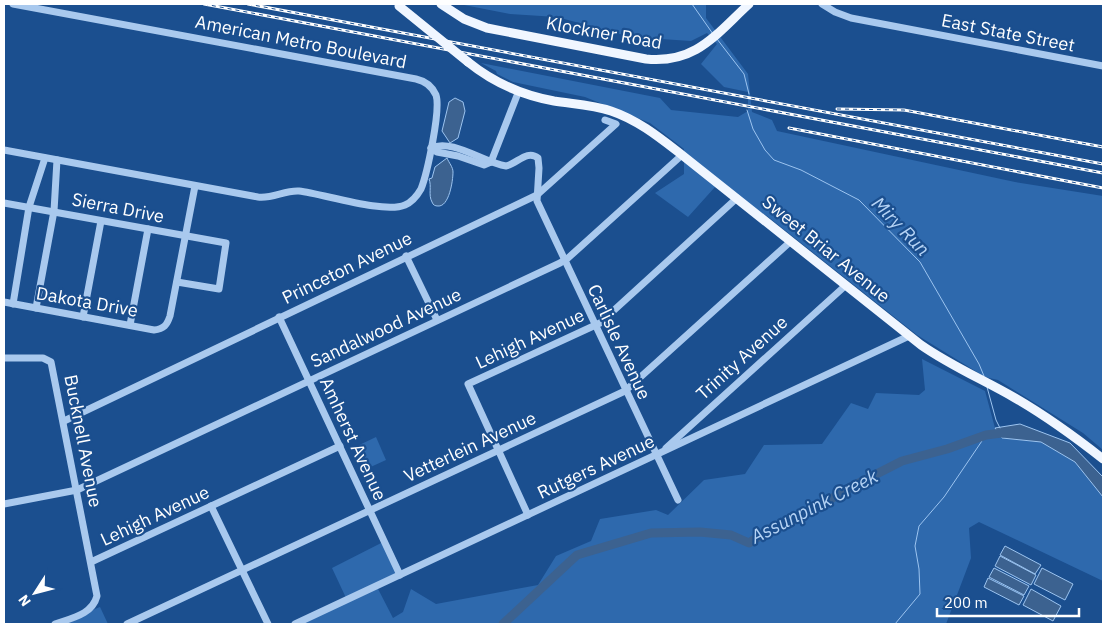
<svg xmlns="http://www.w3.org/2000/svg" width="1107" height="628" viewBox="0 0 1107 628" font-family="'IBM Plex Sans',sans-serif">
	<rect width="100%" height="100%" fill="#1b4f8f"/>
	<!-- green -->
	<g fill="#2e69ad">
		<polygon points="459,4 706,4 706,18 748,74 752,112 772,120 777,131 1015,182 1103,196 1103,450 1083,433 998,380 985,377 917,335 767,216 715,187 688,217 655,193 684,174 684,149 650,123 585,97 513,82 497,74 496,71 481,63 660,98 671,110 738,117 748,111 748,92 724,87 701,64 717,44 707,33 691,41 631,37 557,17 510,14"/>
		<polygon points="922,359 985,391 995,428 1002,438 1041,442 1075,462 1103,497 1103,581 979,522 969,528 971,558 946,624 296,624 347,600 332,568 387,540 403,574 377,587 393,618 403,612 411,589 436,604 538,585 556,556 591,541 600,519 656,510 668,515 704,480 745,474 764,445 822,444 851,403 868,409 876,393 919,395 925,390"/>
		<polygon points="376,437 386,460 364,470 353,448"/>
		<polygon points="100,607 108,624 58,624"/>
	</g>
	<!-- water -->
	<g fill="#3c6290" stroke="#9cc4f0">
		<polygon points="455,98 463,102 465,111 458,138 450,143 442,131 449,102"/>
		<path d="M447,158C449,163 453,167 453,172C453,181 449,207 438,206C435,206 433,205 432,202C428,195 432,186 429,179L432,178L435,167Z"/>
		<polygon points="1020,424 1070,443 1103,477 1103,497 1075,462 1041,442 1002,438 995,428"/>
		<polygon points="1005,546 1041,565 1035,574 1000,555"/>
		<polygon points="1000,556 1036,575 1031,585 995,566"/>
		<polygon points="994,568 1029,586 1024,595 989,577"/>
		<polygon points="1042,568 1073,584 1065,600 1034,584"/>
		<polygon points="988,578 1024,596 1019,605 984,587"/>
		<polygon points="1031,589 1061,606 1053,621 1023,605"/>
	</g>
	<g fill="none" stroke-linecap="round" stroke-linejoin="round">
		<!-- stream -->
		<g stroke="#9cc4f0" stroke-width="1">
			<polyline points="692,4 713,34"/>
			<polyline points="717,39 744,74 749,94"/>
			<polyline points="747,110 753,129 765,150 774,160 801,170 859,200 920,262 979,364 984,376"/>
			<polyline points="987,387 996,420 1000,428"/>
			<polyline points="895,624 920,594 919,569 915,546 919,526 944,497 986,435"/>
		</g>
		<!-- river -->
		<polyline stroke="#3c6290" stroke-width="9" points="503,624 577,555 651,533 700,532 731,535 749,543 770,529 799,518 851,487 902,461 947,449 986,435 1010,432"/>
		<!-- minor -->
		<g stroke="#a9c9ee" stroke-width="7">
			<polyline points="822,4 835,12 851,18 1103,66"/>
			<path d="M431,148C452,138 484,163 506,166C517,164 527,149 538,158L539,168L537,201L678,500"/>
			<polyline points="431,148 437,152 458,156 484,165 491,162"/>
			<path d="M4,150L258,197C272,199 285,190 299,191C324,194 384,214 405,205C412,202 417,196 421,189C427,174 441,110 436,95C432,86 425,81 416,79L13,4"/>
			<polyline points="491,162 518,93"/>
			<polyline points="4,203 226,243 219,289 177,282"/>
			<polyline points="406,256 437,320"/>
			<path d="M4,302L154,330C164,329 167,325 170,316L195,186"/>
			<polyline points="13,304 29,207 45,158"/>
			<polyline points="36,308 54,211 57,160"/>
			<polyline points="83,317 101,221"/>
			<polyline points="279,317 400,575"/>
			<polyline points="130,325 148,229"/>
			<path d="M4,358H43L51,362L97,596C92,615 71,618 55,624"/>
			<polyline points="64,421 537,195 616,124 605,120"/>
			<polyline points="666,448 845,286"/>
			<polyline points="4,504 77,490 560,263 568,258 682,155"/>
			<polyline points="211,506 268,624"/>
			<polyline points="528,515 468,384 600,323 737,198"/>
			<polyline points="91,562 340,446"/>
			<polyline points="127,624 625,391 790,242"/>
			<polyline points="295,624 909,336"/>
		</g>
		<!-- major -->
		<g stroke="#f0f6ff" stroke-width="9">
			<path d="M441,4L464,19L487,28L646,59C696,64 716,34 749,4"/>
			<path d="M468,62C494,83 521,95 554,101C573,104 593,105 611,111C638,120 660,138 682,155L921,345C951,366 984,380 1015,398C1046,416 1075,437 1103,459"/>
		</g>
		<defs>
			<g id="rail">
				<polyline points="204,4 1103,173"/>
				<polyline points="248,4 1103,164"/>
				<polyline points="837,109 904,110 1103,147"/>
				<polyline points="789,128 1103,188"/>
			</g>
		</defs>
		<!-- rail casing -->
		<use href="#rail" stroke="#fff" stroke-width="3"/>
		<!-- rail -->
		<use href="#rail" stroke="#1b4f8f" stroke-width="1" stroke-dasharray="4" stroke-linecap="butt"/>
		<!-- major-bridge -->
		<polyline stroke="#f0f6ff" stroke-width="9" points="399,6 468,62"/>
	</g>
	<g text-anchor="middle" stroke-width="4.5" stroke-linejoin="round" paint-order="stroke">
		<!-- street labels -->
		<g font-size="18" fill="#fff" stroke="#1b4f8f">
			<text transform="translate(604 33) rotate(10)" y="6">Klockner Road</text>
			<text transform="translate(1008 33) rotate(11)" y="6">East State Street</text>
			<text transform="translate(301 42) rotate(11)" y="6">American Metro Boulevard</text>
			<text transform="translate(118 208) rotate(11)" y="6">Sierra Drive</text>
			<text transform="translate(826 249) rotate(39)" y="6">Sweet Briar Avenue</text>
			<text transform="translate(347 268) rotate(-26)" y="6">Princeton Avenue</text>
			<text transform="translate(87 302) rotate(10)" y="6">Dakota Drive</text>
			<text transform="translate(386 328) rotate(-25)" y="6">Sandalwood Avenue</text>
			<text transform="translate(530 339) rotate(-25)" y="6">Lehigh Avenue</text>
			<text transform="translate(619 342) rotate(65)" y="6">Carlisle Avenue</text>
			<text transform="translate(742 358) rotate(-42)" y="6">Trinity Avenue</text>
			<text transform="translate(353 439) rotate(65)" y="6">Amherst Avenue</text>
			<text transform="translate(83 441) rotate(79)" y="6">Bucknell Avenue</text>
			<text transform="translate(470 447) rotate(-25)" y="6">Vetterlein Avenue</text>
			<text transform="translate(596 467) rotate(-25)" y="6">Rutgers Avenue</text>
			<text transform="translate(155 516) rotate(-25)" y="6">Lehigh Avenue</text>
		</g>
		<!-- water labels -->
		<g font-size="19" font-style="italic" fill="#b5d3f5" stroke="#1b4f8f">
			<text transform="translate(901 226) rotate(46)" y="7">Miry Run</text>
			<text transform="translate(814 506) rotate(-27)" y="7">Assunpink Creek</text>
		</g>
	</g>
	<!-- border -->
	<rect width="1107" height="628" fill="none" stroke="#ffffff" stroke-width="10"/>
	<!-- north arrow -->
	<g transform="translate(35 593) rotate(234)" stroke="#1b4f8f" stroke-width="4" paint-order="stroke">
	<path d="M0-4L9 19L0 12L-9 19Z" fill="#ffffff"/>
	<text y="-8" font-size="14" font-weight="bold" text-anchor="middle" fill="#ffffff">N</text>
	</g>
	<!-- scale -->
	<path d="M937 608v8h142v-8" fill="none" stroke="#ffffff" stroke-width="2.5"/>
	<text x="944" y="608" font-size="15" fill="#ffffff" stroke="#1b4f8f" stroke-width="4" paint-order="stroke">200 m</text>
</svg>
